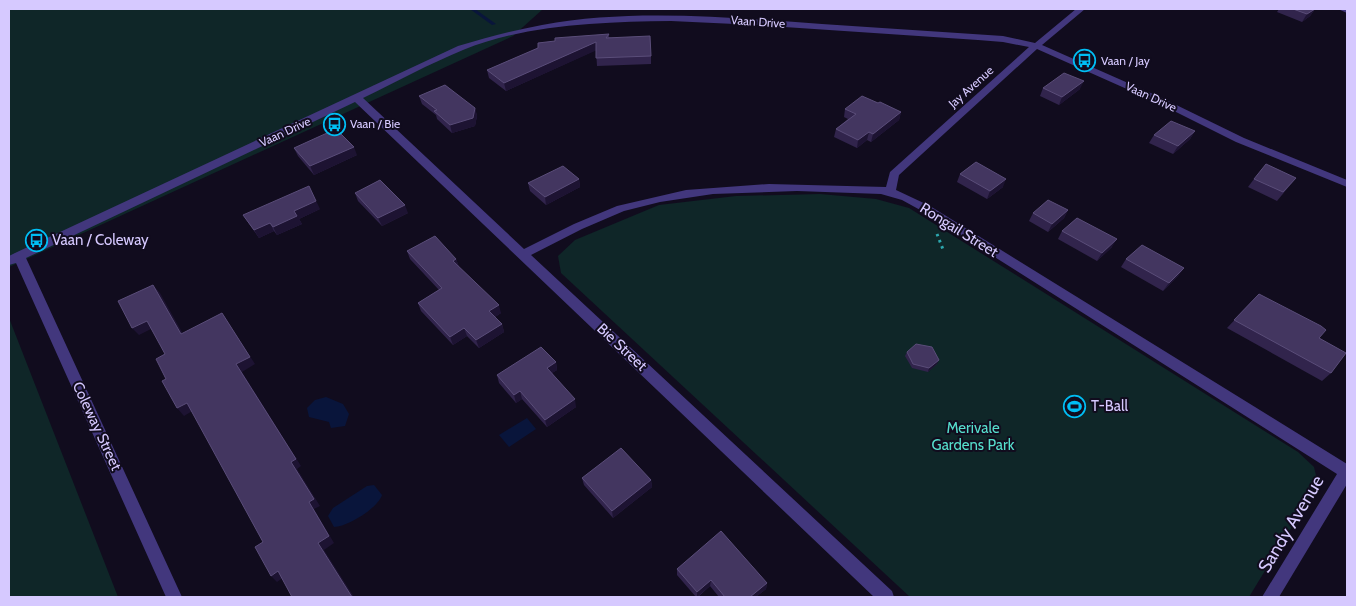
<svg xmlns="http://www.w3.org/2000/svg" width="1356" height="606" viewBox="0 0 1356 606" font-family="Cabin,sans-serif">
	<rect width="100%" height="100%" fill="#110c1e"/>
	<!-- green -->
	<g fill="#0f2628">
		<polygon points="9,9 543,9 513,36 9,267"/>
		<polygon points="820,194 876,199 909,208 1298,452 1314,467 1318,484 1249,597 910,597 561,273 558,256 575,240 659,205 736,196"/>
		<polygon points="9,318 118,597 9,597"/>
	</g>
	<!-- water -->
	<g fill="#09153b">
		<polygon points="326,397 343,404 349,414 345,426 331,428 329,422 309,417 307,408 315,400"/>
		<polygon points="527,418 536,429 509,447 499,435"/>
		<path d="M374,485L382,495C378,508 347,527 334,527L328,516L333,508L367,486Z"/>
	</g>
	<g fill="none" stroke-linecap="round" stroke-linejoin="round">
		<!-- stream -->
		<polygon fill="#09153b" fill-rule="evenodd" points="470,9 475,9 496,24 492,25"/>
		<!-- path -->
		<polyline stroke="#2da7af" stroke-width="3" stroke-dasharray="2.5 4" stroke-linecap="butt" points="937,234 944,252"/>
		<!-- minor -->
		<g fill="#42377d" fill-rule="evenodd">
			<path d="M1076,9H1085L1042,45L1162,98L1244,138L1347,180V187L1236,142L1156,102L1037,49L899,175L896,190L930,206L1347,464V484L1279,597H1262L1337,474L922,211L902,200L881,194L797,191L713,194L660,202L624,211L582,229L531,255L892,591L894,597H874L355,102L26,258L182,597H166L16,263L9,265V256L15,253L458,46C486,38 514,30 542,25C634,8 730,18 822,24C882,28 943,32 1003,36L1035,43ZM671,21L756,25L978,40L1003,42L1029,47L890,172L886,187L769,184L686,190L617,206L574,224L524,249L363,98C396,82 429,64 463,50C527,24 602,22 671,21Z"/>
			<polygon points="1338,9 1347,9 1347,13"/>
		</g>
	</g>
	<!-- wall -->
	<g fill="#31244c">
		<polygon points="1279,9 1315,9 1310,16 1302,22 1277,12"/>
		<polygon points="609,34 609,37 651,56 651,64 597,66 596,50 506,91 489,78 487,70 555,41"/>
		<polygon points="1043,88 1080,89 1059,105 1040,96"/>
		<polygon points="419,96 475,108 477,116 475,126 452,133 437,119 436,115 422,104"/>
		<polygon points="878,103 901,112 899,120 871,142 867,140 857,148 834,137 836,129 848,119 844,117 845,109"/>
		<polygon points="1195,131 1190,139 1173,154 1149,143 1154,135"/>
		<polygon points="294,148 357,155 314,175 298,156"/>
		<polygon points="960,174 1003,187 987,199 957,182"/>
		<polygon points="1296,178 1277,201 1248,187 1254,179"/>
		<polygon points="579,179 580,187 546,205 530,191 528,183"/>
		<polygon points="355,193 408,213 382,226 358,201"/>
		<polygon points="320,209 299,219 302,224 277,235 274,231 259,238 243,215"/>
		<polygon points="1068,210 1064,218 1048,232 1029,221 1033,213"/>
		<polygon points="1062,231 1112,247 1097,261 1058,239"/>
		<polygon points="407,251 456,259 459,267 501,313 495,317 502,324 504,332 479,348 467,336 453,345 421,311 418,303 439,290 410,259"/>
		<polygon points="1126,259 1184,268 1178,276 1163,291 1121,267"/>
		<polygon points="1259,294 1319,338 1331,373 1322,381 1227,328"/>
		<polygon points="907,352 937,364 928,372 912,368 905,356"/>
		<polygon points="556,362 557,370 552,373 576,407 547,427 522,399 516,403 499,383 497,375"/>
		<polygon points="582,478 651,480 652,487 613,518 584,485"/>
		<polygon points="677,569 767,583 766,589 756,597 719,597 710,586 698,597 696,597 677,575"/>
	</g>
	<!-- shaded-wall -->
	<g fill="#1d1332">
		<polygon points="1315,9 1310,16 1302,22 1307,14"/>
		<polygon points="596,42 597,50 506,91 504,83"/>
		<polygon points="1084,81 1080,89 1059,105 1062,97"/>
		<polygon points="475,108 477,116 475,126 452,133 450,125"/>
		<polygon points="901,112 899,120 871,142 873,134"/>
		<polygon points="1195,131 1190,139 1173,154 1178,146"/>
		<polygon points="869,132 867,140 857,148 858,140"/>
		<polygon points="354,147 357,155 314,175 310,166"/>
		<polygon points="579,179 580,187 546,205 545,197"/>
		<polygon points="1006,179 1003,187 987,199 990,191"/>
		<polygon points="309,186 320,209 299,219 302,224 277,235 273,227 294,211"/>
		<polygon points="405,205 408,213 382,226 378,218"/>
		<polygon points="1068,210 1064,218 1048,232 1052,224"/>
		<polygon points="270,223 274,231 259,238 254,230"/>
		<polygon points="1117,239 1112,247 1097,261 1102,253"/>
		<polygon points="456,259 459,267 453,261"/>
		<polygon points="1184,268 1178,276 1163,291 1169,283"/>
		<polygon points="153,285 160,293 187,341 181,334"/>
		<polygon points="499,305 501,313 492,319 489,311"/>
		<polygon points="222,313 255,364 242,372 301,466 297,469 320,506 314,509 334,543 324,550 354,597 352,597 318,543 309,502 291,462 236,364"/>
		<polygon points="147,321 153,328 139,335 132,328"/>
		<polygon points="502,324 504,332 479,348 476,340"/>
		<polygon points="464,328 467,336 453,345 450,337"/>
		<polygon points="939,360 937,364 928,372 929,368"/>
		<polygon points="556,362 557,370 549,375 547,368"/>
		<polygon points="520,391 522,399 516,403 514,395"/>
		<polygon points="575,399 576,407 547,427 545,420"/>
		<polygon points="187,403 194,410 184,416 177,408"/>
		<polygon points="651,480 652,487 613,518 612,511"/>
		<polygon points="278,571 284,577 277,582 271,576"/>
		<polygon points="711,580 710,586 697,597 697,592"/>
		<polygon points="767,583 766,589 756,597 750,597"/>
	</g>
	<!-- building -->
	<g fill="#433660" stroke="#5a4d79">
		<polygon points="1293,9 1315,9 1307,14"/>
		<polygon points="609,34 606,38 650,36 651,56 596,58 596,42 504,83 487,70 538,48 538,43 555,41 555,38"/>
		<polygon points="1064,73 1084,81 1062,97 1043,88"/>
		<polygon points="445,85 475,108 473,118 450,125 434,111 437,110 419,96"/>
		<polygon points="862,96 878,103 880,102 901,112 873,134 869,132 858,140 836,129 856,114 845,109"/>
		<polygon points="1171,121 1195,131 1178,146 1154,135"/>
		<polygon points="336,129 354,147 310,166 294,148 316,138"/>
		<polygon points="976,162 1006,179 990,191 960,174"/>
		<polygon points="1266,164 1296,178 1283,192 1254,179"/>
		<polygon points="563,166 579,179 545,197 528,183"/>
		<polygon points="380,180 405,205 378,218 355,193"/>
		<polygon points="309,186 316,201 294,211 297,216 273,227 270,223 254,230 243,215"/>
		<polygon points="1048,200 1068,210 1052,224 1033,213"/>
		<polygon points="1077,218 1117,239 1102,253 1062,231"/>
		<polygon points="435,236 456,259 453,261 499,305 489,311 502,324 476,340 464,328 450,337 418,303 442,288 407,251"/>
		<polygon points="1142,245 1184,268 1169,283 1126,259"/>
		<polygon points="153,285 181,334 222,313 250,357 236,364 296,459 291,462 314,499 309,502 329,536 318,543 352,597 292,597 278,571 271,576 255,547 263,542 187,403 177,408 162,381 166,379 156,359 165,354 147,321 132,328 118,301"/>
		<polygon points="1259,294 1321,326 1326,330 1319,338 1346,353 1331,373 1234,320"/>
		<polygon points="916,344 932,347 939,360 929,368 913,364 907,352"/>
		<polygon points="541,347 556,362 547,368 575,399 545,420 520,391 514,395 497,375"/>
		<polygon points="621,448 651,480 612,511 582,478"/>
		<polygon points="721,531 767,583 750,597 725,597 711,580 697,592 677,569"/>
	</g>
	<!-- icons -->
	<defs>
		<symbol id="bus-ring" viewBox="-11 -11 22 22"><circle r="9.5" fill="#110c1e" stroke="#00bef4" stroke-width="1.5"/><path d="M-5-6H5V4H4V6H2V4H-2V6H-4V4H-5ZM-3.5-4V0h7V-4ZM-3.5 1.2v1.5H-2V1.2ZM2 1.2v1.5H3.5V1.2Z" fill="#00bef4"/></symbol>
		<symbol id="stadium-ring" viewBox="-11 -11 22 22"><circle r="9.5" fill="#110c1e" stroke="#00bef4" stroke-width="1.5"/><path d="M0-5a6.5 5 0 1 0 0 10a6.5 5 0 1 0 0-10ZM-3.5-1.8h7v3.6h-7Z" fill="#00bef4"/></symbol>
	</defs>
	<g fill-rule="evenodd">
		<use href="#bus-ring" x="1072" y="48" width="25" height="25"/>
		<use href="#bus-ring" x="322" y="112" width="25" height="25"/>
		<use href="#bus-ring" x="24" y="228" width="25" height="25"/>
		<use href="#stadium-ring" x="1062" y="394" width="25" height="25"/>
	</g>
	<g text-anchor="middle" stroke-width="4" stroke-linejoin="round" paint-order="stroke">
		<!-- far-street labels -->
		<g font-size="12" fill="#d6c9ff" stroke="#110c1e">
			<text transform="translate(758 22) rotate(4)" y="4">Vaan Drive</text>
			<text transform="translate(971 87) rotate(-42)" y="4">Jay Avenue</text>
			<text transform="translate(1151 97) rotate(25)" y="4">Vaan Drive</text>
			<text transform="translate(285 132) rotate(-25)" y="4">Vaan Drive</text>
		</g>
		<!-- far-poi labels -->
		<g font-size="12" fill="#d6c9ff" stroke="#110c1e" text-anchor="start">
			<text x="1101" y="65">Vaan / Jay</text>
			<text x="350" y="128">Vaan / Bie</text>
		</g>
		<!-- street labels -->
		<g font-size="15" fill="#d6c9ff" stroke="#110c1e">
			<text transform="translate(959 230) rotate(32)" y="5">Rongail Street</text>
			<text transform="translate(622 347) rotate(43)" y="5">Bie Street</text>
			<text transform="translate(97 426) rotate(65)" y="5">Coleway Street</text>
		</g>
		<!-- poi labels -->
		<g font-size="15" fill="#d6c9ff" stroke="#110c1e" text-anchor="start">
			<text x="52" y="245">Vaan / Coleway</text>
			<text x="1091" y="411">T-Ball</text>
		</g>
		<!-- park labels -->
		<g font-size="15" fill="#56decd" stroke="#110c1e">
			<text x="973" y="433">Merivale<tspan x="973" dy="17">Gardens Park</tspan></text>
		</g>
		<!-- near-street labels -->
		<g font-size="18" fill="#d6c9ff" stroke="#110c1e">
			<text transform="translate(1291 524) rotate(-59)" y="6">Sandy Avenue</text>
		</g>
	</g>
	<!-- border -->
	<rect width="1356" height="606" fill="none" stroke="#d6c9ff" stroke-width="20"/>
</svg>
